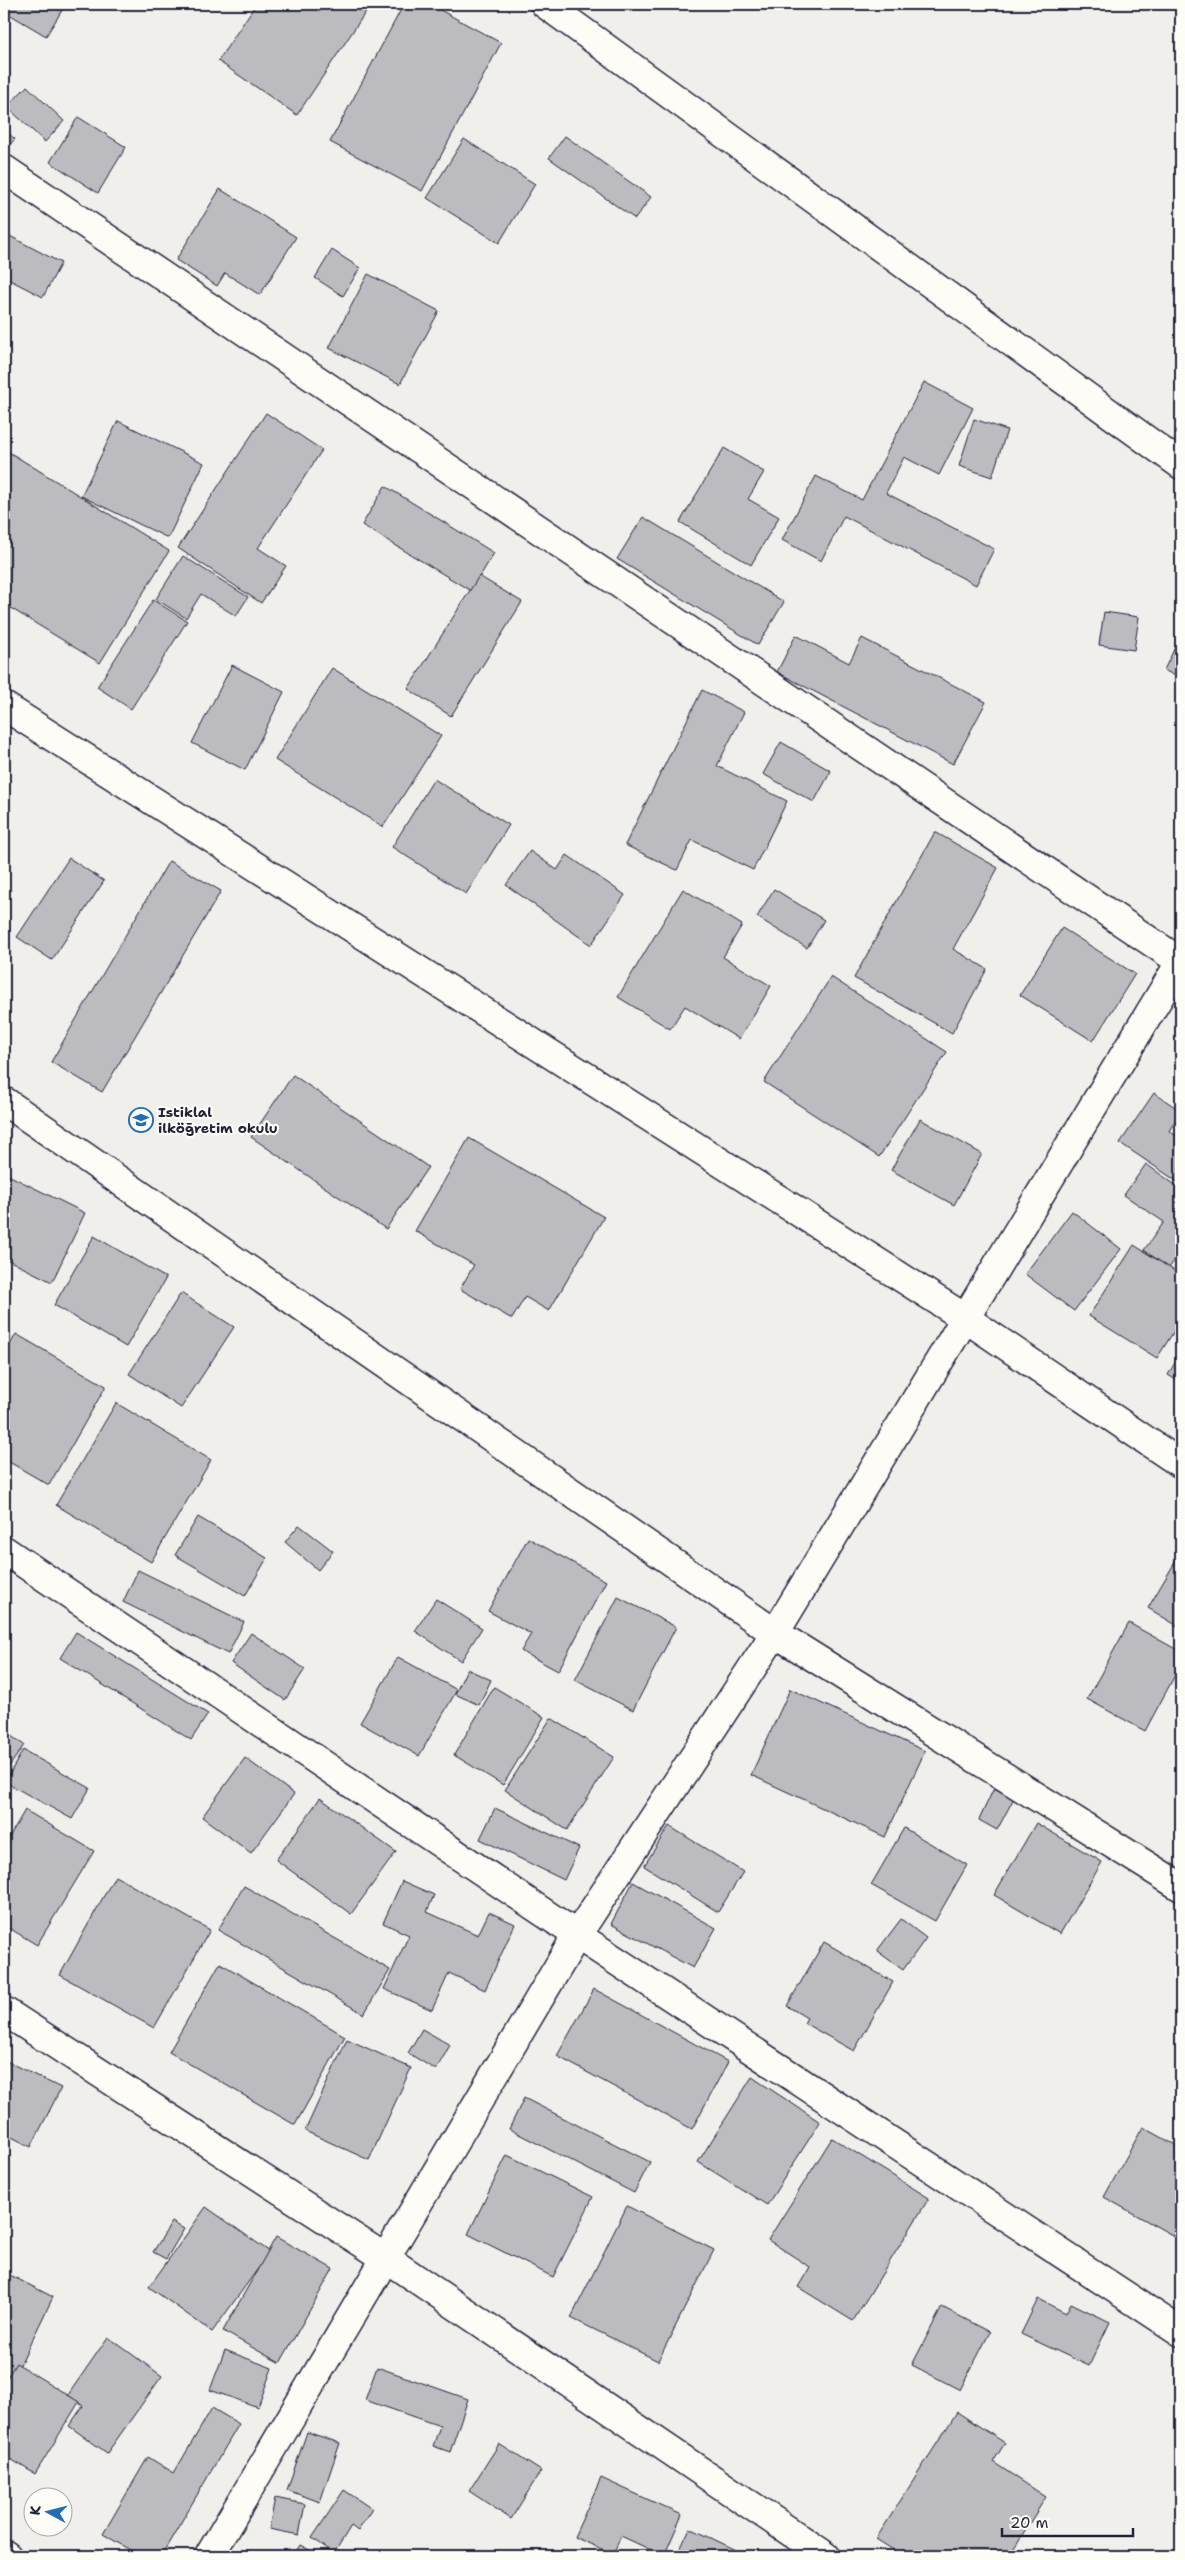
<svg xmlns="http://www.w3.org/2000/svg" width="1185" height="2560" viewBox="0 0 1185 2560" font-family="'Shantell Sans',sans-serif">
	<rect width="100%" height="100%" fill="#f0efec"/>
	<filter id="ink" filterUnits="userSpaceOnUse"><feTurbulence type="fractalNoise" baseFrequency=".02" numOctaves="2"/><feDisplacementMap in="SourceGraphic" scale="10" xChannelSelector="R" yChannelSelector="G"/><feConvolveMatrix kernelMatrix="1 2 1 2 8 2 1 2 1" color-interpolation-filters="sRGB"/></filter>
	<g filter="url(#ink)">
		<!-- building -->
		<g fill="#bcbcc0" stroke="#22223b">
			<polygon points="4,4 66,4 46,36 4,11"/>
			<polygon points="256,4 371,4 297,115 218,61"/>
			<polygon points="404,4 429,4 501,43 422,191 330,142"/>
			<polygon points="27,86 64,121 45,142 7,107"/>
			<polygon points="78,117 126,147 98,193 50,162"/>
			<polygon points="4,130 15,139 4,151"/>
			<polygon points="565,136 651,197 635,219 549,158"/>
			<polygon points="464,139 535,184 499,243 427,198"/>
			<polygon points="220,189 296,237 260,295 225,273 217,286 176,260"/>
			<polygon points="4,233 61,263 43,297 4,277"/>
			<polygon points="332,250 360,268 343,296 315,278"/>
			<polygon points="368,274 439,311 400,384 329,348"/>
			<polygon points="924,382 973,408 939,475 904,457 886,493 994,549 976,585 844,516 821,561 782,540 816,476 862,500"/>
			<polygon points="266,413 322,450 258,548 286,566 261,603 178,548"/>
			<polygon points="974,419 1007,430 992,477 959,466"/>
			<polygon points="118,421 204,463 168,538 81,496"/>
			<polygon points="724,448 764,472 748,499 779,517 751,565 680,522"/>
			<polygon points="4,449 169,551 100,663 4,604"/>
			<polygon points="385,486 494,553 471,591 362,525"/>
			<polygon points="643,517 784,602 758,645 617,559"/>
			<polygon points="183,556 248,597 236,616 201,594 186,618 156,599"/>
			<polygon points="479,576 522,602 451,716 408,689"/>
			<polygon points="153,600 187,621 131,709 97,687"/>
			<polygon points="1104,612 1139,617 1134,650 1099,645"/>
			<polygon points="796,635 849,663 862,638 986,702 953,764 777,672"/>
			<polygon points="1181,635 1181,679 1164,670"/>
			<polygon points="232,665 284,692 245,770 192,743"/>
			<polygon points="332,668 441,736 383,827 275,760"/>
			<polygon points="702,690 744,712 717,766 787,801 753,870 692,840 677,870 625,845"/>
			<polygon points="781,742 831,771 814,802 763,774"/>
			<polygon points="434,779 509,825 466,894 392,847"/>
			<polygon points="935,832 998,868 953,949 987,969 952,1033 854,978"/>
			<polygon points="530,851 557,870 567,855 625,895 591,945 506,885"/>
			<polygon points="69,858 104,881 52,960 17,937"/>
			<polygon points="169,861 221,891 102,1092 51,1062"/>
			<polygon points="683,889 742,925 723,957 771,986 739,1039 685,1006 670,1029 618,997"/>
			<polygon points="774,889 824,920 807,948 757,917"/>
			<polygon points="1062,928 1135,974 1093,1041 1020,995"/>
			<polygon points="831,977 947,1052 879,1157 764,1082"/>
			<polygon points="293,1075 428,1167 386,1229 251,1137"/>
			<polygon points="1154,1093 1181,1111 1169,1131 1181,1139 1181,1184 1120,1143"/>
			<polygon points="920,1119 982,1154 954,1205 891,1170"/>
			<polygon points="469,1138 604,1217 549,1311 525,1297 512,1319 460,1289 474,1265 415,1231"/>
			<polygon points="1146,1164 1181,1189 1181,1251 1169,1268 1144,1250 1164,1222 1124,1195"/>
			<polygon points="4,1173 85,1213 52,1282 4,1258"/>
			<polygon points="1072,1211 1121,1249 1074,1311 1025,1274"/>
			<polygon points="94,1236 166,1278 126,1347 54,1305"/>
			<polygon points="1134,1245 1181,1275 1181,1320 1157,1358 1089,1316"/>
			<polygon points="181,1293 234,1327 181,1408 129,1374"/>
			<polygon points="16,1334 106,1386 49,1485 4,1459 4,1356"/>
			<polygon points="1181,1352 1181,1383 1168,1375"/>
			<polygon points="116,1403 211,1460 151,1562 56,1505"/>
			<polygon points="198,1517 267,1558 245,1596 175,1555"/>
			<polygon points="299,1525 333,1551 318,1570 285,1542"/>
			<polygon points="528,1538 606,1581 558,1671 521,1651 531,1634 488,1611"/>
			<polygon points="1181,1552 1181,1628 1148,1608"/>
			<polygon points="138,1570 244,1622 228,1654 123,1602"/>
			<polygon points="618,1597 676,1627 633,1710 575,1680"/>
			<polygon points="436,1599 482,1628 461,1661 415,1631"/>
			<polygon points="1129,1623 1181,1652 1181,1664 1145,1731 1087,1699"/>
			<polygon points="76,1632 208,1714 191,1740 60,1658"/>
			<polygon points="251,1633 305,1669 285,1700 231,1663"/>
			<polygon points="398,1657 457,1690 419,1756 360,1723"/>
			<polygon points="467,1669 491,1680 479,1705 455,1694"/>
			<polygon points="494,1687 544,1717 503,1785 454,1755"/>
			<polygon points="790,1689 925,1751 885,1837 751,1775"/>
			<polygon points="551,1718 614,1757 567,1830 505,1790"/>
			<polygon points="4,1731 24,1745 4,1774"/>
			<polygon points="23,1750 90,1788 72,1819 5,1782"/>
			<polygon points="245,1758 294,1794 251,1853 202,1817"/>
			<polygon points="994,1788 1014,1798 997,1830 979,1820"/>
			<polygon points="320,1798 396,1852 351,1914 276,1860"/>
			<polygon points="495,1808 579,1848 564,1880 480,1839"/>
			<polygon points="25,1810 94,1851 37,1945 4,1925 4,1846"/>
			<polygon points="1036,1823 1102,1862 1060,1934 994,1895"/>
			<polygon points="669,1826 743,1872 718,1912 644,1866"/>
			<polygon points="904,1828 967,1865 935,1921 871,1885"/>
			<polygon points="115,1876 210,1930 154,2028 60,1975"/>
			<polygon points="402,1881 434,1895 427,1912 478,1935 489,1912 515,1924 485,1990 449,1973 432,2010 384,1989 409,1935 383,1923"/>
			<polygon points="633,1882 716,1928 693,1968 611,1924"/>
			<polygon points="244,1886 390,1970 364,2014 218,1930"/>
			<polygon points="901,1919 926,1938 903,1970 877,1951"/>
			<polygon points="824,1942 893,1982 854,2051 804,2023 807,2018 787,2006"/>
			<polygon points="220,1963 345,2036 295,2125 169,2052"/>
			<polygon points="594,1989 728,2062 692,2129 557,2056"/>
			<polygon points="422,2029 450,2045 436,2070 408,2053"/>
			<polygon points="347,2039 411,2068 369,2160 305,2131"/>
			<polygon points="4,2060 61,2088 31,2147 4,2133"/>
			<polygon points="752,2077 820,2122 767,2205 698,2162"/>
			<polygon points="524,2098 650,2162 634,2193 509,2129"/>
			<polygon points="1143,2127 1181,2148 1181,2240 1104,2197"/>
			<polygon points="832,2138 929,2198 853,2321 798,2287 810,2267 768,2240"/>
			<polygon points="507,2155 593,2197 553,2277 468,2234"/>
			<polygon points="627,2206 714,2250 658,2361 571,2318"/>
			<polygon points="206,2207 270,2252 212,2332 149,2287"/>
			<polygon points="172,2222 184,2229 166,2259 153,2252"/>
			<polygon points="276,2237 333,2269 280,2363 223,2331"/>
			<polygon points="4,2272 53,2297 14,2377 4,2372"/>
			<polygon points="1038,2299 1066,2313 1071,2303 1110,2322 1089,2366 1021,2334"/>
			<polygon points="942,2307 990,2332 960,2390 912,2365"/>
			<polygon points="108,2337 162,2376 107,2453 69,2426 83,2406 68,2395"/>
			<polygon points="225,2350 272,2368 258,2407 210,2390"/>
			<polygon points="16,2363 79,2402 35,2474 4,2455 4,2383"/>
			<polygon points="377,2367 468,2399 450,2452 433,2446 440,2426 365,2400"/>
			<polygon points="212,2408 239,2424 161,2556 140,2556 103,2534 148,2457 174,2473"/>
			<polygon points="957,2412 1005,2443 993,2462 1046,2497 1009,2556 903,2556 876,2539"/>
			<polygon points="307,2432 340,2443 320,2502 287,2490"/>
			<polygon points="499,2444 541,2471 511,2519 469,2491"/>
			<polygon points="601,2478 682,2515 664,2556 621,2536 613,2554 574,2537"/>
			<polygon points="344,2490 372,2509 358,2531 351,2526 334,2553 312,2538"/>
			<polygon points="275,2498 305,2504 299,2535 269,2529"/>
			<polygon points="690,2528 749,2556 677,2556"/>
			<polygon points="300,2545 321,2556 293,2556"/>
		</g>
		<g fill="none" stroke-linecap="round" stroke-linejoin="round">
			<defs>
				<g id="minor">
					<polyline points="545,4 1181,465"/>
					<polyline points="4,169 1181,962"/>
					<polyline points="4,706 965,1318 1181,1464"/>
					<polyline points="4,1101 775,1633 1181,1887"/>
					<polyline points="4,1550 577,1935 1181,2332"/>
					<polyline points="4,2011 387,2259 826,2556"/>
					<polyline points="4,2554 7,2556"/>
					<polyline points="209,2556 577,1935 775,1633 1181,961"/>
				</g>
			</defs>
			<!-- minor casing -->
			<use href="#minor" stroke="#22223b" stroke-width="31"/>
			<!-- minor -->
			<use href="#minor" stroke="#fdfcf7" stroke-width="28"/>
		</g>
	</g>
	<!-- icons -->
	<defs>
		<symbol id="school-ring" viewBox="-11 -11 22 22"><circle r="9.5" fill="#fdfcf7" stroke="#1f6fb2" stroke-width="1.5"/><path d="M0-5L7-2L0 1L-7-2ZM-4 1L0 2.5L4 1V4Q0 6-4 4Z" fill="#1f6fb2"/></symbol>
	</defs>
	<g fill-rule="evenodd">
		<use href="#school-ring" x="127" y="1106" width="28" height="28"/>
	</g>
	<g text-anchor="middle" stroke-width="4.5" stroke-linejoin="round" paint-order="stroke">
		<!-- poi labels -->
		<g font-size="14" font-weight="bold" fill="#22223b" stroke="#fdfcf7" text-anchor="start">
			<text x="158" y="1117">Istiklal<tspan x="158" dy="16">ilköğretim okulu</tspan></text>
		</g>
	</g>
	<!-- margin -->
	<rect width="1185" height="2560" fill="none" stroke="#fdfcf7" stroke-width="20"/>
	<rect x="10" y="10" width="1165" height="2540" fill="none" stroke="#22223b" stroke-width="2" filter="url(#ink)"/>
	<!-- north arrow -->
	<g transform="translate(48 2512) rotate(277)"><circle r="24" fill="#fdfcf7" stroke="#a5a5ac"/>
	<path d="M0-4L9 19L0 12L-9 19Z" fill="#1f6fb2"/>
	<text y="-8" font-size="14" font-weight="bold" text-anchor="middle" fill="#22223b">K</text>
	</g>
	<!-- scale -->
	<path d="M1002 2528v8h131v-8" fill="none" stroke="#22223b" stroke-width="2.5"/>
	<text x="1010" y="2528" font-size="15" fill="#22223b" stroke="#fdfcf7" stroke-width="4" paint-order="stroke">20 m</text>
</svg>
